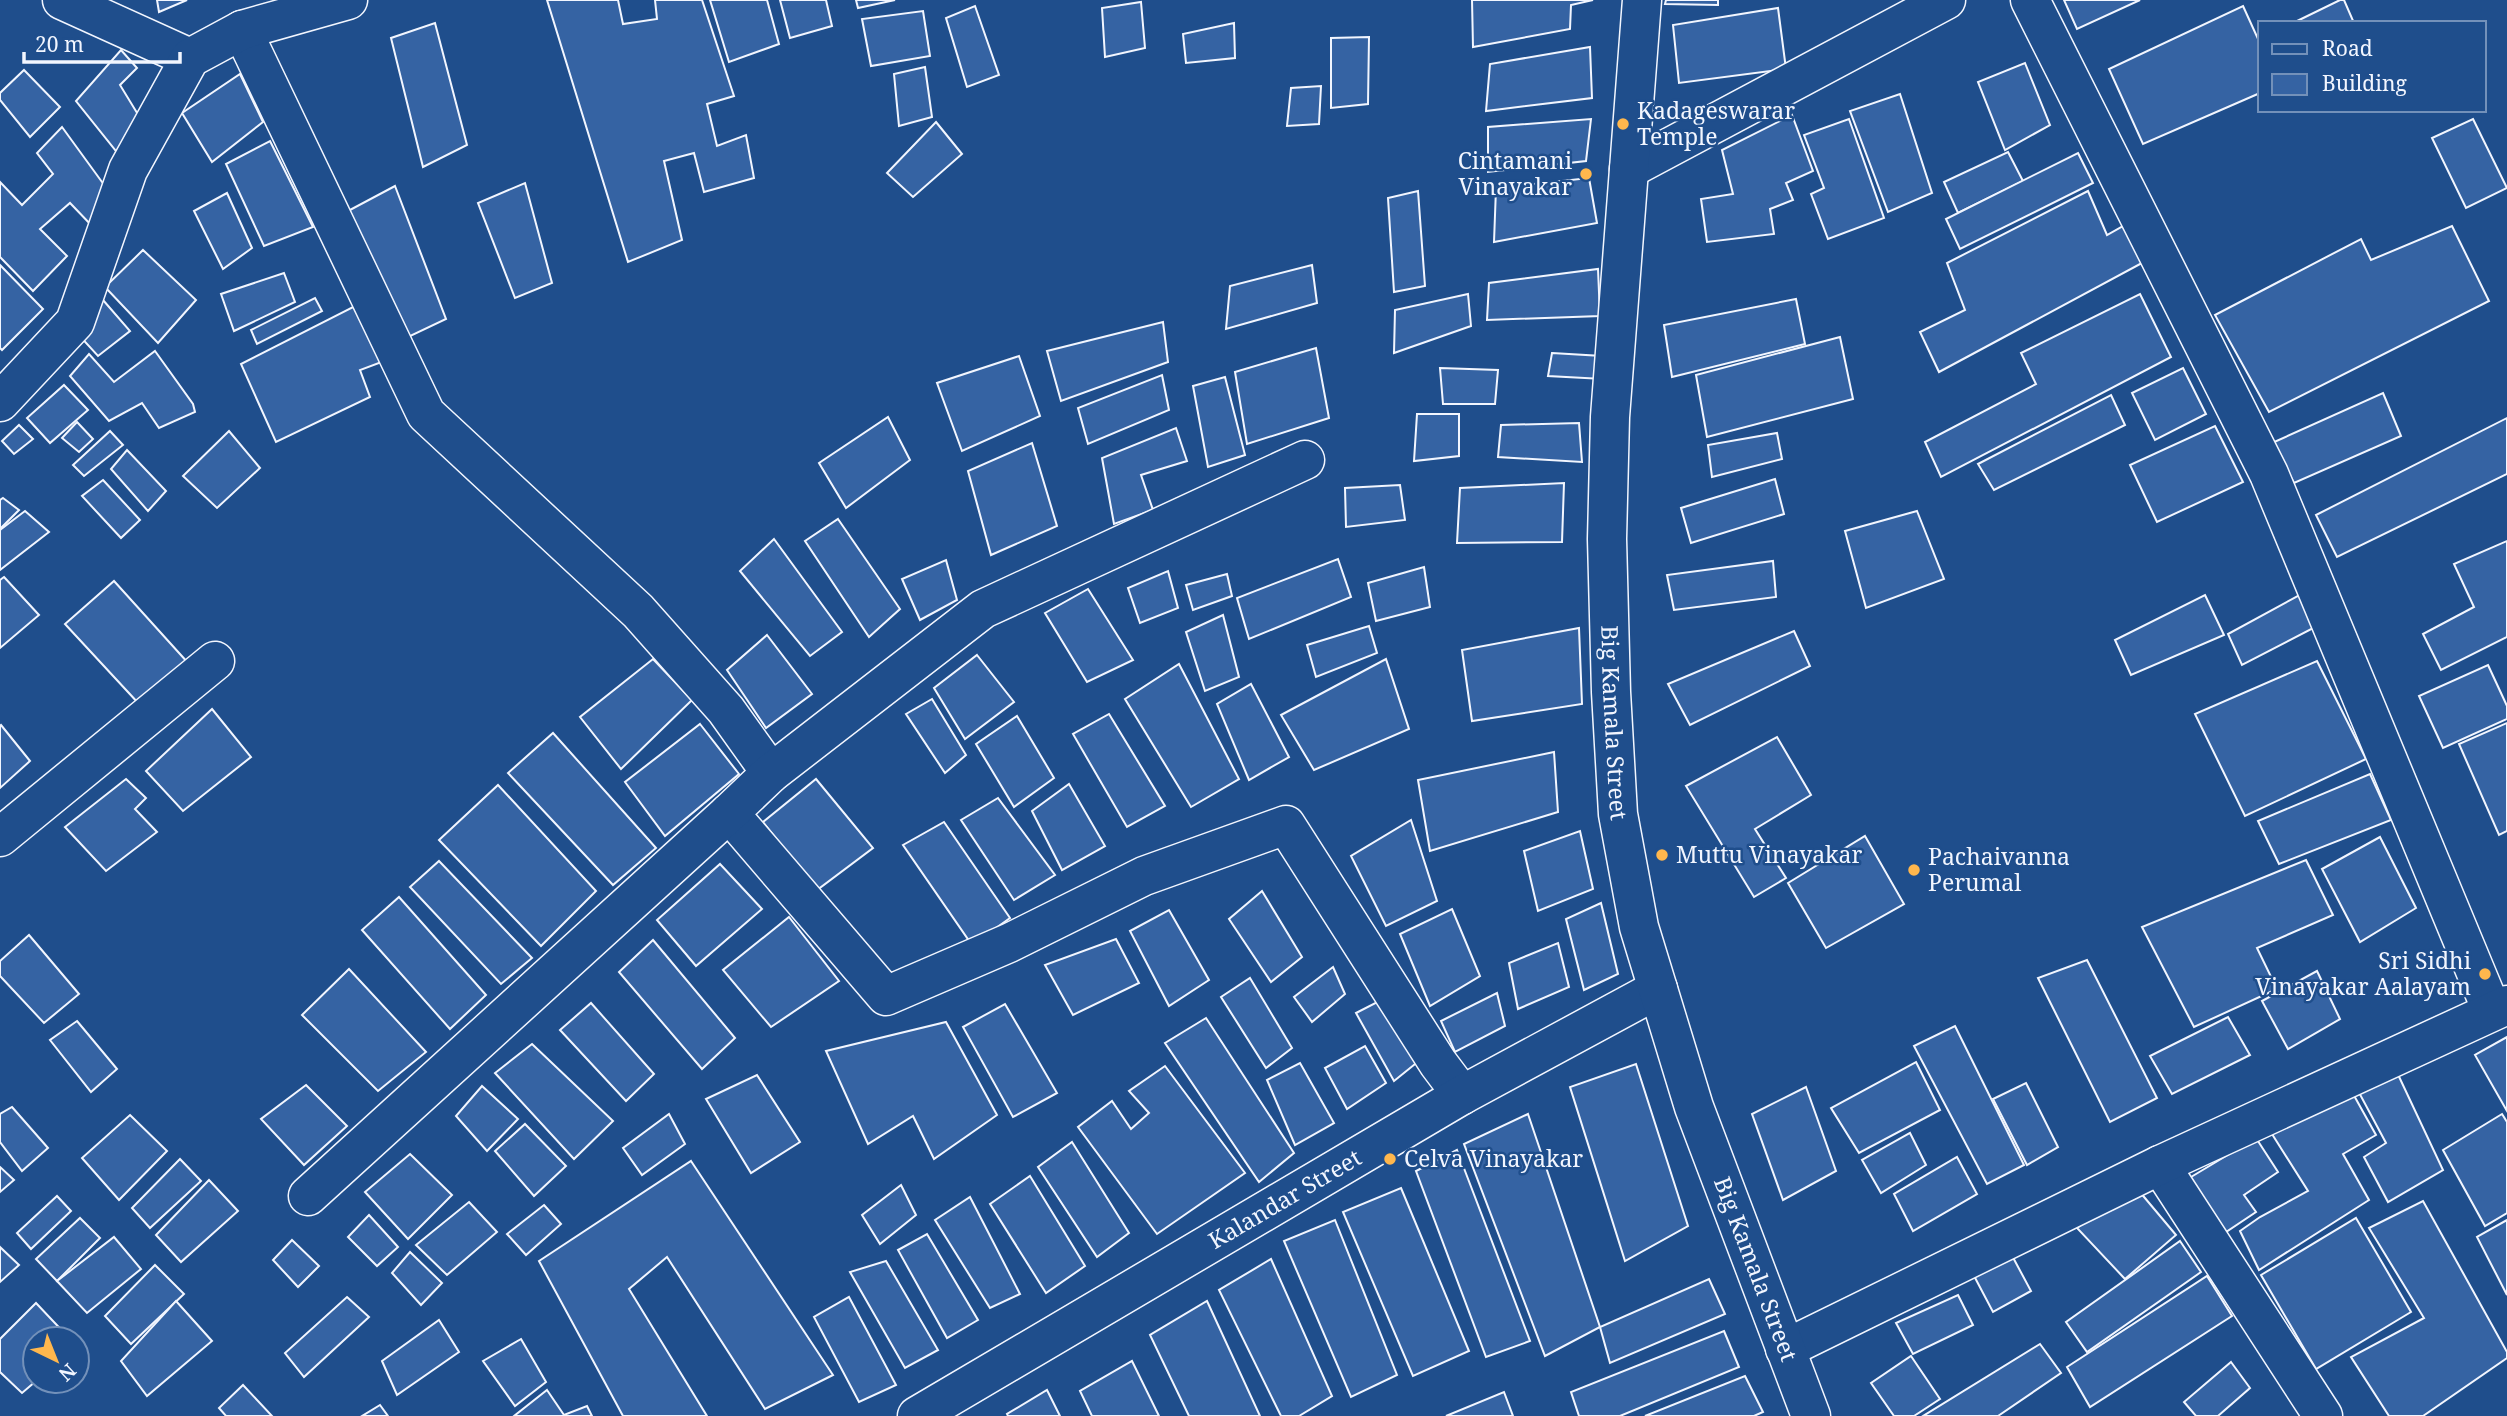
<svg xmlns="http://www.w3.org/2000/svg" width="2507" height="1416" viewBox="0 0 2507 1416" font-family="'Noto Serif',serif">
	<rect width="100%" height="100%" fill="#1f4e8c"/>
	<!-- building -->
	<g fill="#3563a3" stroke="#f2f6ff" stroke-width="2">
		<polygon points="157,0 187,0 159,12"/>
		<polygon points="547,0 618,0 623,24 657,19 655,0 702,0 734,96 707,104 717,146 746,135 754,178 704,192 694,153 664,161 682,240 628,262"/>
		<polygon points="710,0 767,0 779,44 729,62"/>
		<polygon points="780,0 826,0 832,26 790,38"/>
		<polygon points="856,0 895,0 858,8"/>
		<polygon points="1472,0 1593,0 1571,5 1570,29 1473,47"/>
		<polygon points="1666,0 1718,0 1718,5 1665,4"/>
		<polygon points="2064,0 2140,0 2077,29"/>
		<polygon points="2340,0 2344,0 2354,23 2293,23"/>
		<polygon points="1141,2 1145,48 1105,57 1102,8"/>
		<polygon points="975,6 999,75 967,87 946,18"/>
		<polygon points="2243,6 2258,39 2260,38 2260,93 2143,144 2109,69"/>
		<polygon points="1778,8 1786,69 1679,83 1673,25"/>
		<polygon points="923,11 930,56 871,66 862,19"/>
		<polygon points="435,23 467,145 423,167 391,38"/>
		<polygon points="1234,23 1235,58 1186,63 1183,34"/>
		<polygon points="1369,37 1368,104 1331,108 1331,38"/>
		<polygon points="1590,47 1592,98 1486,111 1490,64"/>
		<polygon points="121,50 137,68 120,85 142,121 124,161 76,101"/>
		<polygon points="2025,63 2050,125 2005,150 1978,82"/>
		<polygon points="925,67 932,117 899,126 894,74"/>
		<polygon points="24,70 60,107 30,137 0,100 0,93"/>
		<polygon points="240,74 263,122 212,162 182,113"/>
		<polygon points="1321,86 1319,124 1287,126 1291,88"/>
		<polygon points="1900,94 1932,193 1888,212 1850,111"/>
		<polygon points="1792,115 1813,171 1786,183 1793,200 1770,209 1774,234 1707,242 1701,199 1733,194 1722,150"/>
		<polygon points="1591,119 1586,161 1488,172 1488,127"/>
		<polygon points="1849,119 1884,218 1828,239 1811,194 1824,188 1804,135"/>
		<polygon points="2473,119 2507,188 2466,208 2432,138"/>
		<polygon points="936,122 962,154 913,197 887,173"/>
		<polygon points="62,127 110,193 93,227 70,203 40,229 67,256 33,291 0,257 0,182 22,205 53,174 37,153"/>
		<polygon points="270,141 313,227 264,246 226,164"/>
		<polygon points="2008,152 2023,181 1958,213 1944,182"/>
		<polygon points="2078,153 2093,183 1960,249 1946,219"/>
		<polygon points="1589,178 1597,223 1494,242 1496,188"/>
		<polygon points="525,183 552,283 515,298 478,203"/>
		<polygon points="395,186 446,319 404,339 348,211"/>
		<polygon points="1418,191 1425,286 1394,292 1388,198"/>
		<polygon points="2088,191 2107,235 2125,225 2142,263 1939,372 1920,332 1965,310 1947,263"/>
		<polygon points="227,193 252,248 223,269 194,211"/>
		<polygon points="2452,226 2489,301 2269,412 2215,315 2361,239 2371,260"/>
		<polygon points="143,250 196,300 158,343 105,287"/>
		<polygon points="0,265 43,309 2,350 0,348"/>
		<polygon points="1312,265 1317,303 1226,329 1230,286"/>
		<polygon points="1598,269 1600,316 1487,320 1489,283"/>
		<polygon points="284,273 295,302 234,331 221,294"/>
		<polygon points="1468,294 1471,326 1394,353 1395,310"/>
		<polygon points="2140,294 2171,357 1941,477 1925,442 2036,384 2021,353"/>
		<polygon points="315,298 322,311 257,344 251,330"/>
		<polygon points="1796,299 1805,344 1672,377 1664,325"/>
		<polygon points="103,300 130,331 98,356 76,332"/>
		<polygon points="355,306 387,360 360,370 370,397 276,442 241,364"/>
		<polygon points="1163,322 1168,362 1061,401 1047,351"/>
		<polygon points="1840,337 1853,399 1707,437 1696,375"/>
		<polygon points="1316,348 1329,418 1247,444 1235,372"/>
		<polygon points="155,351 193,404 195,412 159,428 142,403 109,421 70,376 89,354 114,382"/>
		<polygon points="1552,353 1602,356 1603,379 1548,376"/>
		<polygon points="1019,356 1040,416 962,451 937,383"/>
		<polygon points="1440,368 1498,370 1495,404 1443,404"/>
		<polygon points="2183,368 2206,414 2155,440 2132,393"/>
		<polygon points="1162,375 1169,410 1088,444 1078,408"/>
		<polygon points="1225,377 1245,455 1208,467 1193,386"/>
		<polygon points="64,385 88,410 50,443 27,418"/>
		<polygon points="2383,393 2401,436 2294,483 2272,443"/>
		<polygon points="2111,395 2125,425 1994,490 1978,464"/>
		<polygon points="1417,414 1459,414 1459,456 1414,461"/>
		<polygon points="888,417 910,460 846,508 819,463"/>
		<polygon points="2507,418 2507,474 2337,557 2316,515"/>
		<polygon points="77,422 93,439 79,452 62,438"/>
		<polygon points="1579,423 1582,462 1498,457 1501,425"/>
		<polygon points="19,425 33,439 14,454 2,441"/>
		<polygon points="2215,426 2243,482 2157,522 2130,465"/>
		<polygon points="1176,428 1187,461 1141,475 1153,510 1114,524 1102,458"/>
		<polygon points="110,431 123,445 84,476 73,465"/>
		<polygon points="229,431 260,468 217,508 183,476"/>
		<polygon points="1777,433 1782,459 1712,477 1708,445"/>
		<polygon points="1032,443 1057,526 991,555 968,471"/>
		<polygon points="127,450 166,491 148,511 111,469"/>
		<polygon points="1775,479 1784,514 1691,543 1681,508"/>
		<polygon points="103,480 140,520 121,538 82,496"/>
		<polygon points="1564,483 1562,542 1457,543 1460,488"/>
		<polygon points="1400,485 1405,520 1346,527 1345,488"/>
		<polygon points="3,498 19,510 0,529 0,500"/>
		<polygon points="25,511 49,532 0,570 0,530"/>
		<polygon points="1917,511 1944,579 1866,608 1845,531"/>
		<polygon points="838,519 900,609 869,637 805,541"/>
		<polygon points="774,539 842,632 810,656 740,571"/>
		<polygon points="2507,541 2507,637 2441,670 2423,634 2474,607 2454,564"/>
		<polygon points="1338,559 1351,597 1249,639 1237,598"/>
		<polygon points="946,560 957,600 920,620 902,579"/>
		<polygon points="1773,561 1776,597 1674,610 1667,575"/>
		<polygon points="1424,567 1430,607 1376,621 1368,583"/>
		<polygon points="1168,571 1178,608 1140,623 1128,588"/>
		<polygon points="1227,574 1232,596 1193,610 1186,585"/>
		<polygon points="4,577 39,615 0,648 0,580"/>
		<polygon points="114,581 189,664 140,705 65,624"/>
		<polygon points="1088,589 1133,660 1087,682 1045,613"/>
		<polygon points="2305,592 2321,624 2242,665 2228,634"/>
		<polygon points="2205,595 2224,635 2131,675 2115,640"/>
		<polygon points="1223,615 1239,677 1205,691 1186,632"/>
		<polygon points="1369,626 1377,653 1316,677 1307,645"/>
		<polygon points="1579,628 1582,704 1472,721 1462,650"/>
		<polygon points="1794,631 1810,666 1690,725 1668,684"/>
		<polygon points="767,635 812,694 766,728 727,670"/>
		<polygon points="977,655 1014,702 965,739 934,688"/>
		<polygon points="653,659 692,700 621,769 580,717"/>
		<polygon points="1386,659 1409,729 1314,770 1281,715"/>
		<polygon points="2317,661 2366,759 2245,816 2195,714"/>
		<polygon points="1179,664 1239,779 1191,807 1125,699"/>
		<polygon points="2488,665 2507,706 2507,719 2443,748 2419,696"/>
		<polygon points="1251,684 1289,757 1249,780 1217,704"/>
		<polygon points="932,699 966,755 945,773 906,714"/>
		<polygon points="212,709 251,757 183,811 146,771"/>
		<polygon points="1109,714 1165,806 1127,827 1073,734"/>
		<polygon points="1017,716 1054,778 1014,807 976,744"/>
		<polygon points="2507,723 2507,831 2499,835 2459,744"/>
		<polygon points="700,724 739,774 665,836 625,782"/>
		<polygon points="1,725 30,761 0,788 0,726"/>
		<polygon points="553,733 656,848 613,885 508,773"/>
		<polygon points="1777,737 1811,795 1755,829 1786,878 1754,897 1686,786"/>
		<polygon points="1554,752 1558,812 1430,851 1418,780"/>
		<polygon points="2370,774 2391,820 2279,864 2258,821"/>
		<polygon points="126,779 146,798 135,809 157,832 106,871 65,827"/>
		<polygon points="816,779 873,848 817,890 763,822"/>
		<polygon points="1069,784 1105,846 1062,870 1032,811"/>
		<polygon points="498,785 596,891 541,946 439,840"/>
		<polygon points="998,798 1055,875 1014,900 961,820"/>
		<polygon points="1411,820 1437,901 1386,926 1351,856"/>
		<polygon points="944,822 1010,918 972,945 903,845"/>
		<polygon points="1580,831 1593,889 1538,911 1524,851"/>
		<polygon points="1865,836 1904,904 1826,948 1788,883"/>
		<polygon points="2380,837 2416,908 2360,942 2322,869"/>
		<polygon points="2306,860 2333,915 2257,948 2277,989 2194,1027 2142,927"/>
		<polygon points="439,861 532,958 501,984 410,887"/>
		<polygon points="720,864 762,909 696,966 657,920"/>
		<polygon points="1262,891 1302,957 1271,982 1229,919"/>
		<polygon points="399,897 486,995 450,1029 362,930"/>
		<polygon points="1601,903 1618,974 1584,990 1566,919"/>
		<polygon points="1452,909 1480,976 1430,1006 1400,934"/>
		<polygon points="1169,910 1209,980 1169,1006 1130,931"/>
		<polygon points="789,917 839,981 771,1027 723,970"/>
		<polygon points="29,935 79,994 44,1023 0,976 0,961"/>
		<polygon points="1116,939 1139,983 1073,1015 1045,965"/>
		<polygon points="653,940 735,1038 702,1069 619,972"/>
		<polygon points="1558,943 1569,987 1518,1009 1509,963"/>
		<polygon points="2087,960 2157,1098 2110,1122 2038,978"/>
		<polygon points="1333,967 1345,994 1312,1022 1294,997"/>
		<polygon points="349,969 426,1052 378,1091 302,1015"/>
		<polygon points="2317,971 2340,1019 2288,1049 2262,1001"/>
		<polygon points="1250,978 1292,1048 1266,1068 1221,997"/>
		<polygon points="1497,993 1505,1026 1455,1052 1441,1021"/>
		<polygon points="1387,997 1420,1060 1394,1081 1356,1013"/>
		<polygon points="591,1003 654,1074 626,1101 560,1030"/>
		<polygon points="1005,1004 1057,1093 1013,1117 963,1027"/>
		<polygon points="2228,1017 2250,1055 2172,1094 2150,1056"/>
		<polygon points="1206,1018 1294,1153 1259,1182 1165,1043"/>
		<polygon points="77,1021 117,1069 91,1092 50,1040"/>
		<polygon points="946,1022 997,1115 934,1159 913,1116 868,1144 826,1051"/>
		<polygon points="1955,1026 2024,1165 1987,1184 1914,1046"/>
		<polygon points="2507,1037 2507,1111 2475,1055"/>
		<polygon points="532,1044 613,1121 574,1159 495,1073"/>
		<polygon points="1365,1046 1386,1083 1347,1109 1325,1068"/>
		<polygon points="1916,1062 1940,1110 1859,1153 1831,1108"/>
		<polygon points="1300,1063 1334,1123 1295,1145 1267,1080"/>
		<polygon points="1636,1064 1688,1226 1625,1261 1570,1087"/>
		<polygon points="1165,1066 1245,1173 1157,1234 1078,1127 1112,1101 1131,1129 1149,1113 1129,1091"/>
		<polygon points="2394,1066 2443,1170 2388,1202 2364,1157 2386,1143 2356,1087"/>
		<polygon points="757,1075 800,1142 751,1173 706,1099"/>
		<polygon points="2026,1083 2058,1147 2027,1165 1993,1099"/>
		<polygon points="2347,1083 2376,1135 2343,1154 2369,1200 2259,1270 2240,1231 2260,1217 2308,1191 2265,1123"/>
		<polygon points="306,1085 347,1126 304,1165 261,1119"/>
		<polygon points="482,1086 518,1119 487,1151 456,1116"/>
		<polygon points="1806,1087 1836,1171 1783,1200 1752,1114"/>
		<polygon points="12,1107 48,1148 22,1171 0,1142 0,1114"/>
		<polygon points="669,1114 685,1144 642,1175 623,1148"/>
		<polygon points="1528,1114 1600,1327 1545,1356 1464,1144"/>
		<polygon points="2502,1114 2507,1122 2507,1213 2485,1226 2443,1150"/>
		<polygon points="130,1115 167,1151 119,1200 82,1158"/>
		<polygon points="525,1124 566,1166 534,1196 495,1151"/>
		<polygon points="1910,1133 1926,1165 1881,1193 1862,1160"/>
		<polygon points="2256,1138 2278,1172 2244,1195 2256,1212 2214,1240 2181,1183"/>
		<polygon points="1072,1142 1129,1233 1097,1257 1038,1167"/>
		<polygon points="1457,1150 1530,1341 1486,1357 1416,1171"/>
		<polygon points="410,1154 452,1195 408,1239 365,1192"/>
		<polygon points="1957,1157 1977,1194 1913,1231 1894,1194"/>
		<polygon points="180,1159 201,1181 150,1228 132,1208"/>
		<polygon points="691,1161 833,1375 765,1409 667,1257 629,1289 707,1416 623,1416 539,1261"/>
		<polygon points="0,1167 14,1180 0,1192"/>
		<polygon points="1030,1176 1085,1266 1046,1293 990,1204"/>
		<polygon points="209,1180 238,1211 181,1262 156,1235"/>
		<polygon points="901,1185 916,1215 880,1244 862,1215"/>
		<polygon points="2134,1185 2176,1235 2125,1279 2077,1228"/>
		<polygon points="1401,1188 1469,1351 1413,1376 1343,1212"/>
		<polygon points="57,1196 71,1211 31,1249 17,1233"/>
		<polygon points="970,1197 1020,1294 990,1308 935,1220"/>
		<polygon points="2423,1201 2507,1352 2507,1358 2423,1416 2389,1416 2351,1357 2424,1318 2369,1228"/>
		<polygon points="469,1202 497,1232 447,1275 416,1245"/>
		<polygon points="544,1205 561,1224 526,1255 507,1234"/>
		<polygon points="369,1215 398,1247 377,1266 348,1237"/>
		<polygon points="80,1218 100,1238 57,1281 36,1259"/>
		<polygon points="2356,1218 2411,1312 2316,1369 2261,1275"/>
		<polygon points="1335,1220 1397,1375 1351,1397 1284,1241"/>
		<polygon points="2507,1220 2507,1295 2477,1237"/>
		<polygon points="927,1234 978,1320 947,1338 898,1250"/>
		<polygon points="114,1237 141,1269 87,1313 57,1281"/>
		<polygon points="292,1240 319,1266 298,1287 273,1260"/>
		<polygon points="2180,1241 2201,1272 2087,1352 2066,1322"/>
		<polygon points="0,1247 19,1265 0,1282"/>
		<polygon points="2009,1250 2031,1291 1993,1312 1972,1272"/>
		<polygon points="410,1252 442,1283 421,1305 392,1273"/>
		<polygon points="1271,1259 1332,1396 1299,1416 1281,1416 1219,1290"/>
		<polygon points="886,1261 938,1350 905,1368 850,1272"/>
		<polygon points="155,1265 184,1294 131,1344 105,1316"/>
		<polygon points="2207,1276 2232,1316 2090,1407 2067,1367"/>
		<polygon points="1709,1279 1725,1314 1610,1363 1600,1327"/>
		<polygon points="1958,1295 1973,1325 1913,1354 1896,1323"/>
		<polygon points="347,1297 369,1317 304,1377 285,1353"/>
		<polygon points="849,1297 896,1385 859,1402 814,1317"/>
		<polygon points="176,1301 212,1341 147,1396 121,1361"/>
		<polygon points="1207,1301 1260,1416 1189,1416 1150,1335"/>
		<polygon points="36,1303 70,1339 35,1339 36,1381 22,1393 0,1372 0,1339"/>
		<polygon points="439,1320 459,1352 397,1395 382,1361"/>
		<polygon points="1724,1331 1739,1367 1620,1416 1579,1416 1571,1392"/>
		<polygon points="521,1339 546,1382 515,1406 483,1361"/>
		<polygon points="2040,1344 2061,1373 1998,1416 1923,1416"/>
		<polygon points="1911,1356 1940,1399 1914,1416 1894,1416 1871,1383"/>
		<polygon points="1132,1361 1159,1416 1092,1416 1080,1391"/>
		<polygon points="2231,1362 2250,1388 2218,1416 2196,1416 2184,1402"/>
		<polygon points="1745,1376 1763,1412 1754,1416 1645,1416"/>
		<polygon points="243,1385 272,1416 226,1416 219,1408"/>
		<polygon points="547,1390 564,1415 587,1406 592,1416 514,1416"/>
		<polygon points="1047,1390 1060,1416 1008,1416 1007,1414"/>
		<polygon points="1504,1392 1513,1416 1446,1416"/>
		<polygon points="380,1405 388,1416 362,1416"/>
	</g>
	<g fill="none" stroke-linecap="round" stroke-linejoin="round">
		<defs>
			<g id="minor">
				<polyline points="62,0 190,58"/>
				<polyline points="2030,0 2269,474 2492,1011"/>
				<polyline points="242,30 426,414 638,611 726,710 771,773"/>
				<polyline points="1629,169 1946,0"/>
				<polyline points="0,402 75,322 128,170 190,58 242,30 348,0"/>
				<polyline points="729,813 886,996 1009,943 1144,876 1286,825 1438,1063 1462,1095"/>
				<polyline points="0,837 215,661"/>
				<polyline points="2160,1165 2323,1416"/>
				<polyline points="308,1196 729,813 771,773 983,609 1305,460"/>
				<polyline points="1785,1349 2160,1165 2507,1005"/>
				<path id="s1" d="M917,1416L1462,1095L1658,989"/>
			</g>
			<g id="major">
				<path id="s2" d="M1642,0L1610,417L1607,539L1611,692L1618,814L1639,927L1694,1107L1811,1416"/>
			</g>
		</defs>
		<!-- minor casing -->
		<use href="#minor" stroke="#f2f6ff" stroke-width="41"/>
		<!-- major casing -->
		<use href="#major" stroke="#f2f6ff" stroke-width="41"/>
		<!-- minor -->
		<use href="#minor" stroke="#1f4e8c" stroke-width="38"/>
		<!-- major -->
		<use href="#major" stroke="#1f4e8c" stroke-width="38"/>
	</g>
	<!-- markers -->
	<g fill="#ffb74d" stroke="#1f4e8c" stroke-width="2.5">
		<circle cx="1623" cy="124" r="7"/>
		<circle cx="1586" cy="174" r="7"/>
		<circle cx="1662" cy="855" r="7"/>
		<circle cx="1914" cy="870" r="7"/>
		<circle cx="2485" cy="974" r="7"/>
		<circle cx="1390" cy="1159" r="7"/>
	</g>
	<g text-anchor="middle" stroke-width="5" stroke-linejoin="round" paint-order="stroke">
		<!-- poi labels -->
		<g font-size="23" fill="#f2f6ff" stroke="#1f4e8c" text-anchor="start">
			<text x="1637" y="119">Kadageswarar<tspan x="1637" dy="26">Temple</tspan></text>
			<text x="1572" y="169" text-anchor="end">Cintamani<tspan x="1572" dy="26">Vinayakar</tspan></text>
			<text x="1676" y="863">Muttu Vinayakar</text>
			<text x="1928" y="865">Pachaivanna<tspan x="1928" dy="26">Perumal</tspan></text>
			<text x="2471" y="969" text-anchor="end">Sri Sidhi<tspan x="2471" dy="26">Vinayakar Aalayam</tspan></text>
			<text x="1404" y="1167">Celva Vinayakar</text>
		</g>
		<!-- street labels -->
		<g font-size="23" fill="#f2f6ff" stroke="#1f4e8c">
			<text dy="8" stroke="none"><textPath href="#s2" startOffset="724">Big Kamala Street</textPath></text>
			<text dy="8" stroke="none"><textPath href="#s1" startOffset="427">Kalandar Street</textPath></text>
			<text dy="8" stroke="none"><textPath href="#s2" startOffset="1292">Big Kamala Street</textPath></text>
		</g>
	</g>
	<!-- legend -->
	<rect x="2258" y="21" width="228" height="91" fill="#1f4e8c" stroke="#7391ba" stroke-width="2"/>
	<rect x="2272" y="44" width="35" height="10" fill="#1f4e8c" stroke="#7391ba" stroke-width="2"/>
	<text x="2322" y="56" font-size="21" fill="#f2f6ff">Road</text>
	<rect x="2272" y="74" width="35" height="21" fill="#3563a3" stroke="#7391ba" stroke-width="2"/>
	<text x="2322" y="91" font-size="21" fill="#f2f6ff">Building</text>
	<!-- north arrow -->
	<g transform="translate(56 1360) rotate(137)"><circle r="33" fill="#1f4e8c" stroke="#7391ba" stroke-width="2"/>
	<path d="M0-5L12 26L0 18L-12 26Z" fill="#ffb74d"/>
	<text y="-10" font-size="19" font-weight="bold" text-anchor="middle" fill="#f2f6ff">N</text>
	</g>
	<!-- scale -->
	<path d="M24 52v10h156v-10" fill="none" stroke="#f2f6ff" stroke-width="3.5"/>
	<text x="35" y="52" font-size="21" fill="#f2f6ff" stroke="#1f4e8c" stroke-width="5" paint-order="stroke">20 m</text>
</svg>
